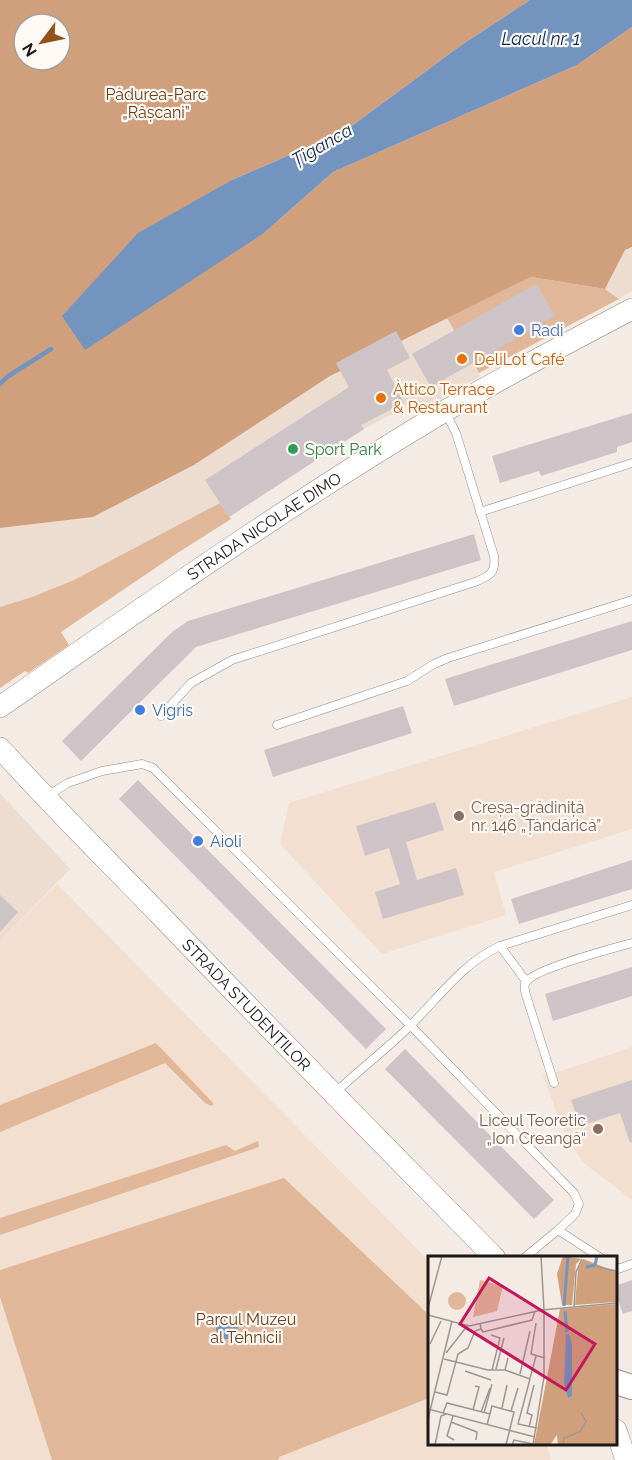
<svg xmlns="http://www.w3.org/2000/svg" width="632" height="1460" viewBox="0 0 632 1460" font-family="Raleway,sans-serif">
	<rect width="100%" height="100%" fill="#f4ebe4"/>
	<!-- built -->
	<g fill="#edddd1">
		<polygon points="632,247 632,291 619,299 605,289 625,250"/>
		<polygon points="447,318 480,376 420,412 415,402 364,429 229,517 35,596 0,607 0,528 93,517 194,465 330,376"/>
		<polygon points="0,793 70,869 0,941"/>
	</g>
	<!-- education -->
	<g fill="#f2dfcf">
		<polygon points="632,697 632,829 494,872 506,915 382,954 280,844 289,803"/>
		<polygon points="57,884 429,1261 430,1444 546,1444 551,1460 0,1460 0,941"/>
		<polygon points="632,1047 632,1200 584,1163 570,1144 557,1114 543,1075 561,1071"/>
	</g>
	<!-- green -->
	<g fill="#e1b799">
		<polygon points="531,277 605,289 619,299 479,373 447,318"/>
		<polygon points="220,503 231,519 176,554 61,632 69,645 28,673 25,671 0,688 0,607 35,596 74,580"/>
		<polygon points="156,1043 214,1104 211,1106 205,1103 165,1063 0,1132 0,1105"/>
		<polygon points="258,1141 259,1147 0,1235 0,1218 226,1145 235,1151"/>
		<polygon points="284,1178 429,1315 429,1398 279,1457 279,1459 277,1460 52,1460 0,1297 0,1270"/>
	</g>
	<!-- forest -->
	<path fill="#d0a07c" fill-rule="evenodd" d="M0,0H530L460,46L345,131L232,180L264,233L333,172L577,65L632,27V247L625,250L605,289L531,277L330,376L194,465L93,517L0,528ZM24,24H60V60H24Z"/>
	<!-- water -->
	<g fill="#7294bf">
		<polygon points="530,0 632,0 632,27 577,65 333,172 264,233 85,350 62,316 138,233 232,180 345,131 460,46"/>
		<circle cx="227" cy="1328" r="11"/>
	</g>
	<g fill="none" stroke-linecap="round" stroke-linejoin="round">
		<!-- stream -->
		<polyline stroke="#7294bf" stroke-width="4.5" points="0,384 7,377 51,349"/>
	</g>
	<!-- building -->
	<g fill="#cec4c8">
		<polygon points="536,284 555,316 431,387 412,354"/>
		<polygon points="396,331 410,358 387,370 404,403 361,425 364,429 229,517 205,480 349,387 336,363"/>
		<polygon points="632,413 632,442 617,447 617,452 541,476 539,471 500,483 492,456"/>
		<polygon points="474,534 481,560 196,647 81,761 62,741 172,632 188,621"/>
		<polygon points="632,621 632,650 454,706 445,679"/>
		<polygon points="403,706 412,733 273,777 264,750"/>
		<polygon points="138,780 386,1029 366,1049 119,799"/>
		<polygon points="435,802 444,830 406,842 417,880 456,868 464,895 383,919 375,892 400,884 389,848 365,856 356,826"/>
		<polygon points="632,860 632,889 519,924 511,899"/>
		<polygon points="0,895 18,912 0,932"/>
		<polygon points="632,967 632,996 553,1021 545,994"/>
		<polygon points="405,1049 554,1200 534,1219 385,1069"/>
		<polygon points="632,1080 632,1142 630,1143 620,1113 580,1126 571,1100"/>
		<polygon points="632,1280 632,1311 623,1314 615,1291 615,1286"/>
	</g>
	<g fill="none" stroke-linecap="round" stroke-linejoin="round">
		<defs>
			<g id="lane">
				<polyline points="480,512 632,463"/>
				<path d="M161,716L191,683L232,660L475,582C490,576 496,573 494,556L456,433L446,413"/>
				<polyline points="277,725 407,681 434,664 448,658 632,600"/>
				<polyline points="47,796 68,783 102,771 142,764 153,768 411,1026 574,1193 579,1204 575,1214 558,1230"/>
				<polyline points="500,946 632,905"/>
				<path d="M554,1083L526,995C525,991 523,986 526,982C534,969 614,948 632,943"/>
				<path d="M335,1093C360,1069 387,1049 411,1025C439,997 463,963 500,946L526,981"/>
				<polyline points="524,1258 558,1230 601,1258"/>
				<polyline points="616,1267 618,1269 632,1264"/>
			</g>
			<g id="secondary">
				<path id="s1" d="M0,707C146,605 292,502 445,411C507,375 569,342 632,309"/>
				<path id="s2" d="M0,748C52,806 107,860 161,916C271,1031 383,1144 495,1258"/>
				<polyline points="616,1430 626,1460"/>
			</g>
			<polyline id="primary" points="616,1382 632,1387"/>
		</defs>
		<!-- lane casing -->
		<use href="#lane" stroke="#958c86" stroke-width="9"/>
		<!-- secondary casing -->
		<use href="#secondary" stroke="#958c86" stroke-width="22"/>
		<!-- primary casing -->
		<use href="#primary" stroke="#958c86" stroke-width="26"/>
		<!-- lane -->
		<use href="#lane" stroke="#fff" stroke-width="8"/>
		<!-- secondary -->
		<use href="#secondary" stroke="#fff" stroke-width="21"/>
		<!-- primary -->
		<use href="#primary" stroke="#fff" stroke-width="24"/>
	</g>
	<!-- markers -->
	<g fill="#3f7fe0" stroke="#fff9f5" stroke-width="2">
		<circle cx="519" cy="330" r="6"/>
		<circle cx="140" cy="710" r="6"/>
		<circle cx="198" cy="841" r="6"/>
	</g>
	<g fill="#e8710a" stroke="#fff9f5" stroke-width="2">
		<circle cx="462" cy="359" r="6"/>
		<circle cx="381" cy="398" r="6"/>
	</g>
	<circle fill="#2e9e5b" stroke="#fff9f5" stroke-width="2" cx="293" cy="449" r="6"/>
	<g fill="#8d6e63" stroke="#fff9f5" stroke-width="2">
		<circle cx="459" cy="816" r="6"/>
		<circle cx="598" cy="1129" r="6"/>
	</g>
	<g text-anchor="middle" stroke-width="4.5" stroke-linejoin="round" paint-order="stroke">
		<!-- park labels -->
		<g font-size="16" fill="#6c3d14" stroke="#fff9f5">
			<text x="156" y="100">Pădurea-Parc<tspan x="156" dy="18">„Râșcani”</tspan></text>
			<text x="246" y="1325">Parcul Muzeu<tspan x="246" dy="18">al Tehnicii</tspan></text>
		</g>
		<!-- shop labels -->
		<g font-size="16" fill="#366cbe" stroke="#fff9f5" text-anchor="start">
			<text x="531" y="336">Radi</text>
			<text x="152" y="716">Vigris</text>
			<text x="210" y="847">Aioli</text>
		</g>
		<!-- food labels -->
		<g font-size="16" fill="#c56008" stroke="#fff9f5" text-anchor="start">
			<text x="474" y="365">DeliLot Café</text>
			<text x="393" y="395">Àttico Terrace<tspan x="393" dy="18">&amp; Restaurant</tspan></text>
		</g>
		<!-- leisure labels -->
		<g font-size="16" fill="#27864d" stroke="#fff9f5" text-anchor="start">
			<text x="305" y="455">Sport Park</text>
		</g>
		<!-- street labels -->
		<g font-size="16" fill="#1b1816" stroke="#fff9f5">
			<text dy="6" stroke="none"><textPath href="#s1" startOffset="320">STRADA NICOLAE DIMO</textPath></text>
			<text dy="6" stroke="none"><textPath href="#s2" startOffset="356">STRADA STUDENȚILOR</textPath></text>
		</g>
		<!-- education labels -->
		<g font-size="16" fill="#785e54" stroke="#fff9f5" text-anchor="start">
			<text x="471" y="813">Creșa-grădiniță<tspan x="471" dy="18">nr. 146 „Țăndărică”</tspan></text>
			<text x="586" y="1126" text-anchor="end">Liceul Teoretic<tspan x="586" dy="18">„Ion Creangă“</tspan></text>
		</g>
		<!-- water labels -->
		<g font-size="18" font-style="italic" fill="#082c55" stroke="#fff9f5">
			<text x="541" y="45">Lacul nr. 1</text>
			<text transform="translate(322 145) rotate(-30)" y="6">Țîganca</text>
		</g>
	</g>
	<!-- overview -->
	<g transform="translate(428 1256)">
		<rect width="189" height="189" fill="#f4ebe4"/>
		<path d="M52,24L75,30L69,55L45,61ZM20 45a9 9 0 1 1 18 0a9 9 0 1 1-18 0Z" fill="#e1b799"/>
		<path d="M135,0L153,3L148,8L144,49H134L129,18ZM155,3L189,16V46L147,49L150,13ZM189,48V189H130L129,179L122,189H106L132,53Z" fill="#d0a07c"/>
		<path d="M138,78H141L144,88V140L140,142L136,127Z" fill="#7294bf"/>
		<path fill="none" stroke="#7294bf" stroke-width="3" d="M158,11L167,9L169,0M136,50L140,0M137,55L139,76"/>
		<path fill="none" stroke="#9d9792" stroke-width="1.5" d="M113,0L116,54M169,11L189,15M146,51L148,16L154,3M0,52L14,0M0,59L41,70L114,54L189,47M108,67L103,98L117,102M53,73L55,76L104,64L107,55M63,79L72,82L64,114M2,88L13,65M18,97L40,69M16,103L60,114H77L80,102M68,113L76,82M77,114L102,123L90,168L109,172M37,115L63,124M92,118L102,75M102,122L108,100M7,136L19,139L30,98L40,92L47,75L53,73L52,67M74,152L79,129M0,153L107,181M45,154L51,131L47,130M83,155L90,132M53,156L62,132M15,157L19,147L62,158M56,157L64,128M25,160L19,180L26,184M0,163L24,65M23,166L49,176L48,184M59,169L64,150L86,156L78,189M101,171L104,159L99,157L106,129M7,189L13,160L18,158M84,189L86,184L105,188M105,189L116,121V54M135,189L136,182L152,176L158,165L153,157"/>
		<path fill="#c2185b" fill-opacity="0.15" stroke="#c2185b" stroke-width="3" d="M61,22L167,88L138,134L32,68Z"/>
		<rect width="189" height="189" fill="none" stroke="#1b1816" stroke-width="3"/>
	</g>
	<!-- north arrow -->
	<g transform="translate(42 42) rotate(238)"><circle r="28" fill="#fff9f5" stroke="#a49f9c" stroke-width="1.5"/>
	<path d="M0-4.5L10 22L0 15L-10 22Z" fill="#915319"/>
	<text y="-9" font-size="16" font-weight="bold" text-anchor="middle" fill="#1b1816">N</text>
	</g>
</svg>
